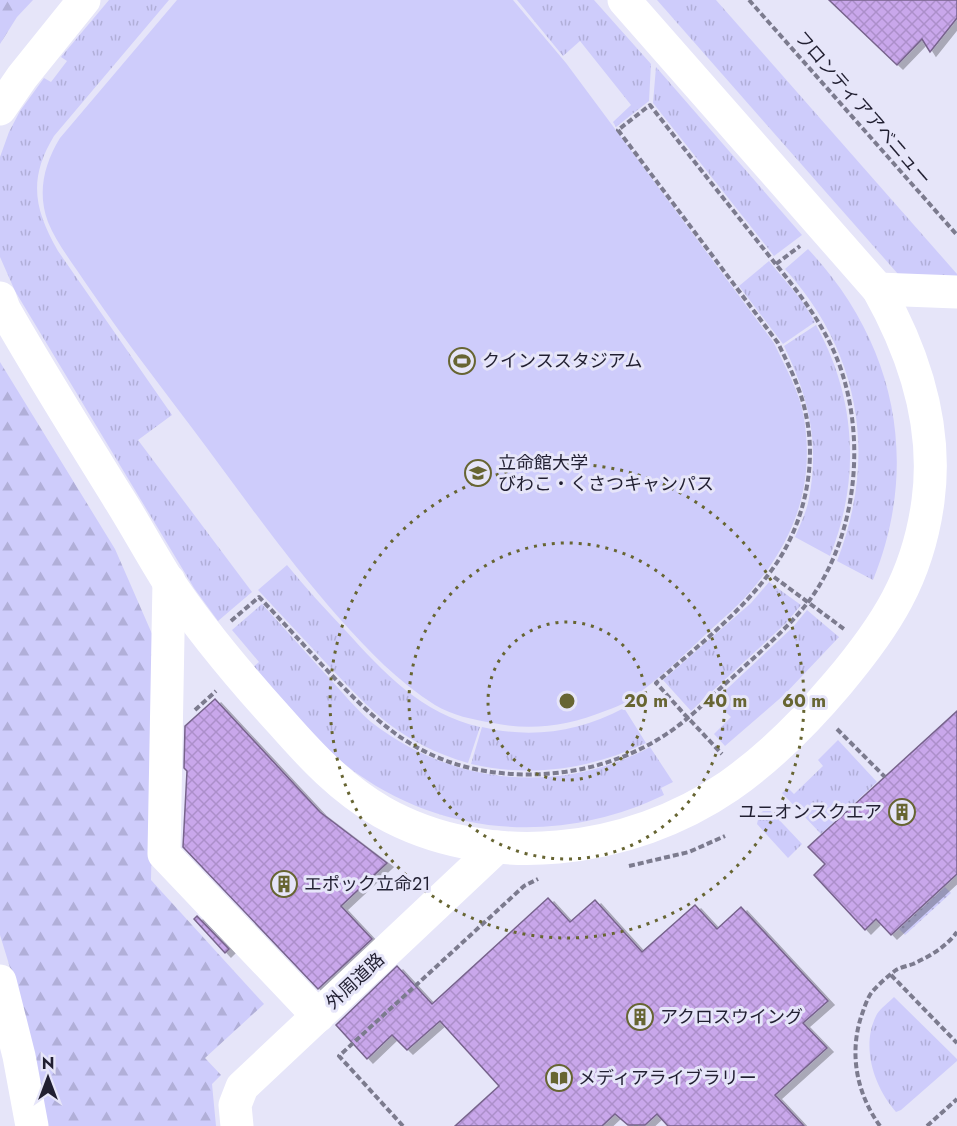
<svg xmlns="http://www.w3.org/2000/svg" width="957" height="1126" viewBox="0 0 957 1126" font-family="Jost,'Noto Sans JP',sans-serif">
	<defs>
		<pattern id="grass-tufts" width="24" height="20" patternUnits="userSpaceOnUse" patternTransform="scale(1.5)"><rect width="24" height="20" fill="#ceccfb"/><path d="M3 7l-1-3M5 7V3M7 7l1-3M15 17l-1-3M17 17v-4M19 17l1-3" fill="none" stroke="#b1afd8"/></pattern>
		<pattern id="forest-firs" width="22" height="20" patternUnits="userSpaceOnUse" patternTransform="scale(1.5)"><rect width="22" height="20" fill="#ceccfb"/><path d="M5 1l3.5 6h-7zM16 11l3.5 6h-7z" fill="#b1afd8"/></pattern>
		<pattern id="garden-dots" width="8" height="8" patternUnits="userSpaceOnUse" patternTransform="scale(1.5)"><rect width="8" height="8" fill="#ceccfb"/><path d="M2 2h.1M6 6h.1" fill="none" stroke="#b1afd8" stroke-width="1.8" stroke-linecap="round"/></pattern>
		<pattern id="building-cross-hatch" width="8" height="8" patternUnits="userSpaceOnUse" patternTransform="scale(1.5)"><rect width="8" height="8" fill="#c9a7eb"/><path d="M0 0l8 8M0 8l8-8" fill="none" stroke="#ac8fca"/></pattern>
		<filter id="shadow"><feDropShadow dx="6" dy="4" stdDeviation="0" flood-color="#0004"/></filter>
	</defs>
	<rect width="100%" height="100%" fill="#e6e5f9"/>
	<!-- grass -->
	<g fill="url(#grass-tufts)">
		<path d="M109,0H169L54,136C28,179 34,209 58,251L172,415L138,440L252,592L218,621L194,588L15,291L0,257V157L9,132L20,111L44,78L51,82L67,61L61,57Z"/>
		<polygon points="517,0 594,0 651,64 649,101 616,127 613,122 631,105 580,41 563,56"/>
		<polygon points="657,0 716,0 957,274 957,280 898,274"/>
		<polygon points="656,67 802,235 774,256 653,103"/>
		<path d="M808,249C895,341 921,462 873,580L837,561C878,456 860,352 785,269Z"/>
		<polygon points="769,261 802,301 815,322 783,344 739,286"/>
		<path d="M816,325C856,397 861,479 830,556L795,537C800,525 807,511 809,498C820,442 808,396 784,346Z"/>
		<path d="M287,565C305,587 325,609 345,630C383,672 422,714 480,727L468,763C401,743 373,713 327,664C304,639 281,615 258,590Z"/>
		<polygon points="769,582 801,605 786,623 691,711 663,680 751,603"/>
		<path d="M262,604C285,629 307,654 330,679C343,693 356,709 371,722C452,785 559,796 650,747L673,782L661,788L664,795C560,845 440,838 347,766C314,740 282,700 252,668L259,662L232,630Z"/>
		<polygon points="807,610 839,637 785,694 725,746 714,734 731,717 714,701 793,627"/>
		<path d="M624,708L646,743C591,769 531,778 471,764L482,727C531,739 579,732 624,708Z"/>
		<polygon points="838,740 877,782 821,834 782,793 788,788 794,794 823,766 818,760"/>
		<polygon points="767,807 802,844 788,858 757,824 759,815"/>
		<path d="M894,997L957,1059V1061L901,1110L896,1112C874,1087 860,1046 877,1014C881,1008 889,1002 894,997Z"/>
	</g>
	<!-- forest -->
	<g fill="url(#forest-firs)">
		<polygon points="0,0 33,0 17,17 0,44"/>
		<polygon points="0,362 115,549 156,643 151,880 264,1004 205,1058 221,1075 212,1084 216,1126 45,1126 23,1010 0,935"/>
	</g>
	<!-- park -->
	<path fill="#ceccfb" d="M177,0H513L566,63L774,343C785,367 800,392 804,418C815,486 794,541 750,592C737,607 721,620 706,634C682,657 657,681 629,700C622,705 613,708 605,711C568,726 531,731 493,723C474,720 451,715 435,705C398,682 369,651 340,619C292,565 250,506 207,448C167,394 125,341 87,285C74,265 57,244 48,222C37,193 44,164 60,138Z"/>
	<!-- garden -->
	<polygon fill="url(#garden-dots)" points="945,887 951,893 905,935 899,929"/>
	<!-- building -->
	<g fill="url(#building-cross-hatch)" stroke="#77638c" stroke-width="1.5" filter="url(#shadow)">
		<polygon points="829,0 957,0 957,18 930,52 922,39 897,65"/>
		<polygon points="215,699 320,812 387,863 341,906 372,939 318,989 183,847 187,771 184,768 185,726"/>
		<polygon points="957,711 957,874 891,935 876,919 865,930 814,875 825,864 808,847"/>
		<polygon points="548,898 570,922 595,900 642,952 695,905 717,929 741,907 828,1001 803,1023 827,1048 775,1095 804,1126 668,1126 657,1114 645,1125 628,1125 615,1114 602,1126 455,1126 499,1086 440,1021 407,1050 392,1035 367,1059 336,1025 397,966 432,1004"/>
		<polygon points="197,916 229,949 225,953 194,919"/>
	</g>
	<g fill="none" stroke-linecap="round" stroke-linejoin="round">
		<!-- path -->
		<g stroke="#7c7b8e" stroke-width="4" stroke-dasharray="6 3" stroke-linecap="butt">
			<polyline points="749,0 957,235"/>
			<polyline points="776,264 800,246"/>
			<polyline points="774,577 844,629"/>
			<path d="M231,621L259,597C281,620 302,643 323,666C367,712 404,752 470,768C537,783 610,772 668,733C692,717 712,695 734,676C760,652 787,629 809,601C854,540 865,451 844,379C828,323 790,283 755,238C720,194 685,150 650,105L618,130L778,343C789,366 801,389 806,415C818,469 802,532 768,575C737,616 694,649 656,683L659,686L685,715L691,721L720,752L722,754"/>
			<polyline points="195,710 216,691"/>
			<polyline points="837,729 885,777"/>
			<polyline points="629,866 689,852 725,836"/>
			<polyline points="891,975 957,1043"/>
			<polyline points="403,1126 339,1056 524,886 538,879"/>
			<polyline points="636,1126 636,1125"/>
			<path d="M880,1126C857,1094 849,1055 861,1017C864,1009 867,998 872,992C879,984 888,976 896,970C901,967 908,966 913,964C930,956 946,947 957,932"/>
			<polyline points="927,1126 957,1099"/>
		</g>
		<!-- minor -->
		<g stroke="#fff" stroke-width="33">
			<polyline points="0,109 22,77 84,0"/>
			<polyline points="878,289 957,292"/>
			<path d="M0,298L4,309C41,374 80,436 119,499C136,526 151,554 168,581C202,632 241,678 282,723C312,757 342,789 382,812C488,872 630,854 729,786C769,758 806,721 838,683C886,626 918,577 928,501C938,427 914,353 878,289L624,0"/>
			<polyline points="169,581 164,854 318,1016"/>
			<polyline points="0,981 19,1056 32,1126"/>
			<polyline points="237,1126 235,1105 242,1087 497,847"/>
		</g>
	</g>
	<!-- distance rings -->
	<g fill="none" stroke="#676532" stroke-width="3" stroke-dasharray="3 6">
		<circle cx="567" cy="701" r="79"/>
		<circle cx="567" cy="701" r="158"/>
		<circle cx="567" cy="701" r="237"/>
	</g>
	<!-- icons -->
	<defs>
		<symbol id="stadium-ring" viewBox="-11 -11 22 22"><circle r="9.5" fill="#e6e5f9" stroke="#676532" stroke-width="1.5"/><path d="M0-5a6.5 5 0 1 0 0 10a6.5 5 0 1 0 0-10ZM-3.5-1.8h7v3.6h-7Z" fill="#676532"/></symbol>
		<symbol id="university-ring" viewBox="-11 -11 22 22"><circle r="9.5" fill="#e6e5f9" stroke="#676532" stroke-width="1.5"/><path d="M0-5L7-2L0 1L-7-2ZM-4 1L0 2.5L4 1V4Q0 6-4 4Z" fill="#676532"/></symbol>
		<symbol id="building-ring" viewBox="-11 -11 22 22"><circle r="9.5" fill="#e6e5f9" stroke="#676532" stroke-width="1.5"/><path d="M-4-6H4V6H1V3H-1V6H-4ZM-2.5-4.3h1.7v1.8h-1.7ZM.8-4.3h1.7v1.8H.8ZM-2.5-1h1.7V.8h-1.7ZM.8-1h1.7V.8H.8Z" fill="#676532"/></symbol>
		<symbol id="library-ring" viewBox="-11 -11 22 22"><circle r="9.5" fill="#e6e5f9" stroke="#676532" stroke-width="1.5"/><path d="M-6-4Q-3-5.5-.7-3.5V5Q-3 3-6 4ZM6-4Q3-5.5 .7-3.5V5Q3 3 6 4Z" fill="#676532"/></symbol>
	</defs>
	<g fill-rule="evenodd">
		<use href="#stadium-ring" x="447" y="346" width="30" height="30"/>
		<use href="#university-ring" x="463" y="458" width="30" height="30"/>
		<use href="#building-ring" x="887" y="797" width="30" height="30"/>
		<use href="#building-ring" x="269" y="869" width="30" height="30"/>
		<use href="#building-ring" x="625" y="1002" width="30" height="30"/>
		<use href="#library-ring" x="544" y="1063" width="30" height="30"/>
	</g>
	<g text-anchor="middle" stroke-width="6" stroke-linejoin="round" paint-order="stroke">
		<!-- street labels -->
		<g font-size="18" fill="#211f31" stroke="#e6e5f9">
			<text transform="translate(863 108) rotate(49)" y="6">フロンティアアベニュー</text>
			<text transform="translate(355 981) rotate(-43)" y="6">外周道路</text>
		</g>
		<!-- poi labels -->
		<g font-size="18" fill="#211f31" stroke="#e6e5f9" text-anchor="start">
			<text x="482" y="367">クインススタジアム</text>
			<text x="498" y="469">立命館大学<tspan x="498" dy="21">びわこ・くさつキャンパス</tspan></text>
			<text x="882" y="818" text-anchor="end">ユニオンスクエア</text>
			<text x="304" y="890">エポック立命21</text>
			<text x="660" y="1023">アクロスウイング</text>
			<text x="578" y="1084">メディアライブラリー</text>
		</g>
	</g>
	<circle cx="567" cy="701" r="9" fill="#676532" stroke="#e6e5f9" stroke-width="3"/>
	<g font-size="18" text-anchor="middle" font-weight="bold" fill="#676532" stroke="#e6e5f9" stroke-width="6" stroke-linejoin="round" paint-order="stroke">
		<text x="646" y="707">20 m</text>
		<text x="725" y="707">40 m</text>
		<text x="804" y="707">60 m</text>
	</g>
	<!-- north arrow -->
	<g transform="translate(48 1078)" stroke="#e6e5f9" stroke-width="4.5" paint-order="stroke">
	<path d="M0-4.5L10 22L0 15L-10 22Z" fill="#211f31"/>
	<text y="-9" font-size="16" font-weight="bold" text-anchor="middle" fill="#211f31">N</text>
	</g>
</svg>
